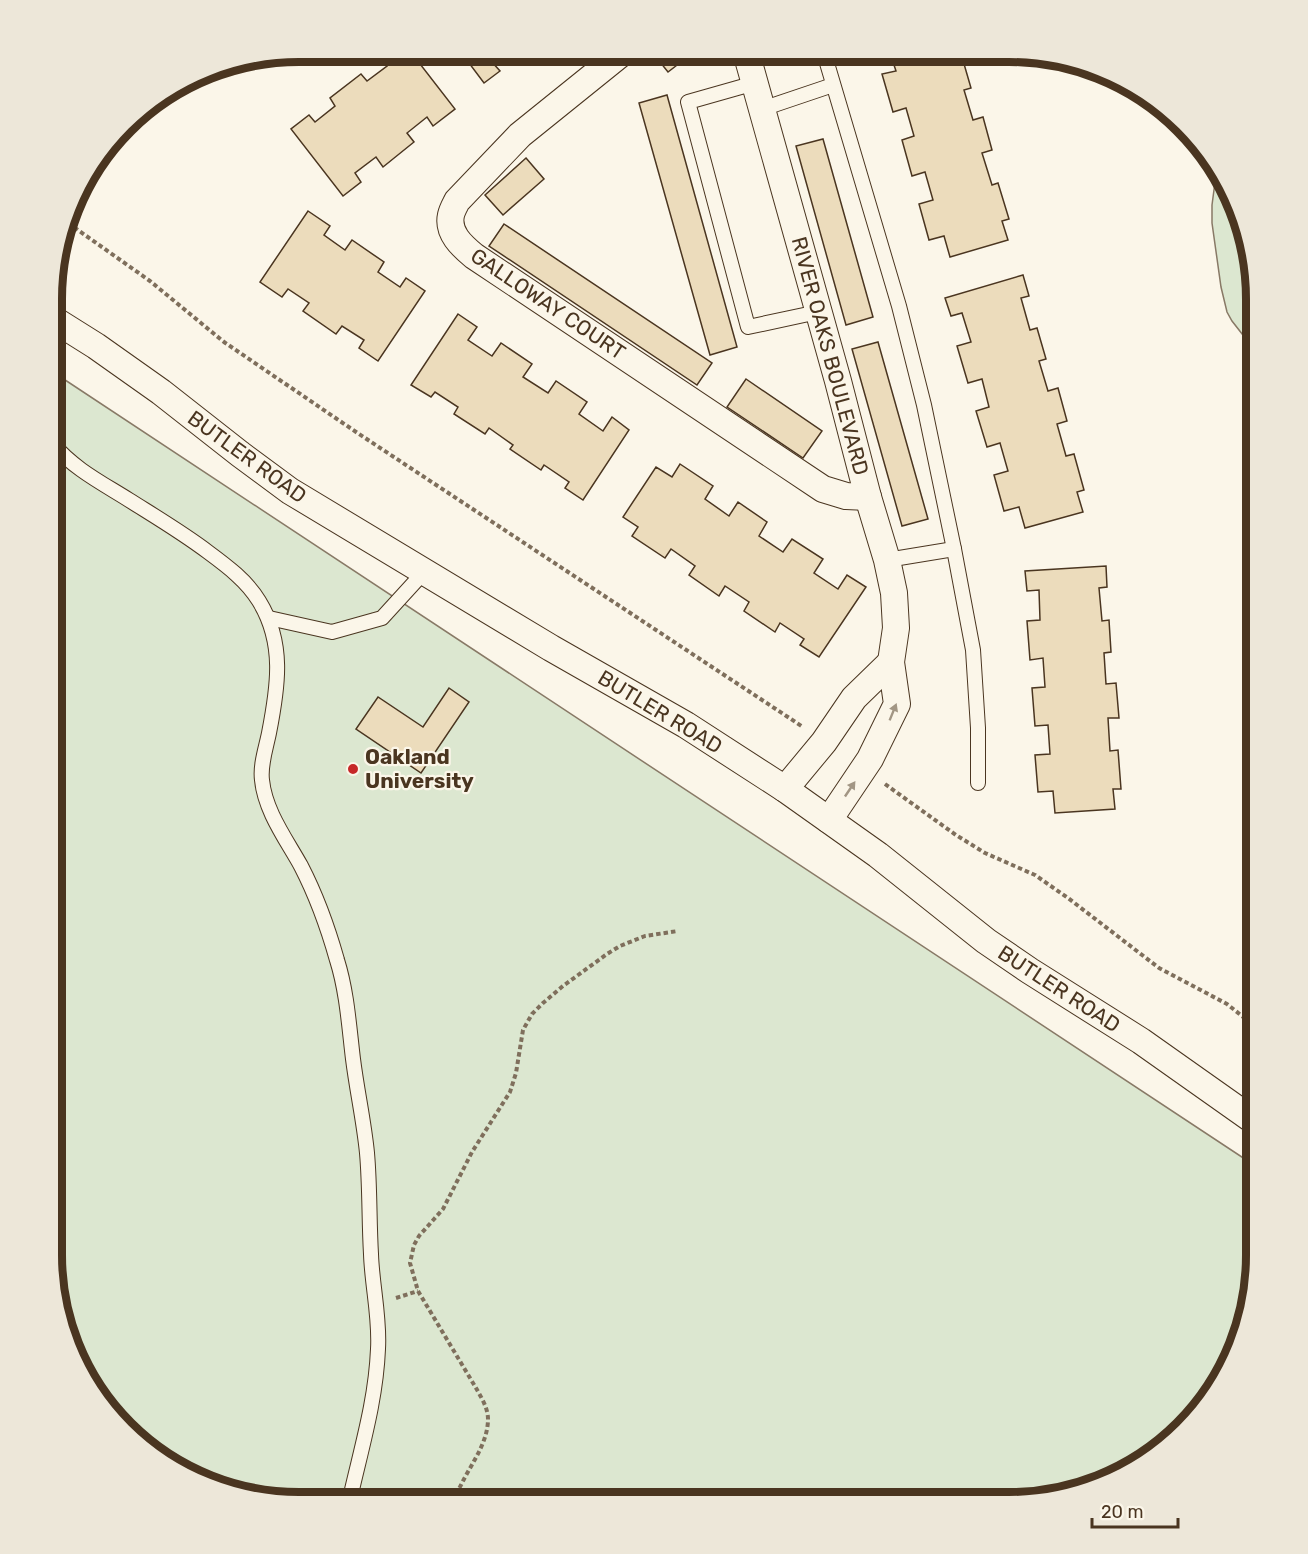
<svg xmlns="http://www.w3.org/2000/svg" width="1308" height="1554" viewBox="0 0 1308 1554" font-family="Rubik,sans-serif">
	<rect width="100%" height="100%" fill="#fbf6e9"/>
	<!-- green -->
	<g fill="#dce7d0" stroke="#887966" stroke-width="1.5">
		<polygon points="1217,167 1224,174 1248,234 1257,298 1257,353 1232,321 1227,312 1221,287 1212,223 1212,205"/>
		<polygon points="53,372 1257,1167 1256,1272 1244,1335 1215,1393 1134,1470 1025,1502 282,1502 174,1470 123,1430 84,1380 60,1320 51,1256"/>
	</g>
	<!-- building -->
	<g fill="#ecdcbc" stroke="#4a3520" stroke-width="1.5">
		<polygon points="389,51 410,51 455,109 433,126 427,117 407,133 414,142 383,167 376,157 355,173 361,182 343,196 291,129 309,115 315,122 335,106 330,98 361,74 367,81 387,66 381,58"/>
		<polygon points="460,51 505,52 492,62 500,71 484,83"/>
		<polygon points="652,52 694,52 668,72"/>
		<polygon points="890,53 953,53 955,59 962,57 971,88 964,90 973,120 983,117 992,150 982,153 992,185 998,183 1009,219 1002,221 1008,240 950,257 944,236 929,240 919,204 933,200 925,172 912,176 902,140 914,136 906,108 893,112 882,74 896,71"/>
		<polygon points="667,95 737,347 710,355 639,103"/>
		<polygon points="823,139 873,317 846,325 796,146"/>
		<polygon points="526,158 544,179 503,215 485,195"/>
		<polygon points="308,211 330,226 324,235 345,250 352,240 384,262 378,272 400,287 406,278 425,291 378,361 359,348 364,340 342,326 336,334 303,311 309,303 288,289 282,297 260,282"/>
		<polygon points="504,224 712,363 697,385 489,246"/>
		<polygon points="1023,275 1029,296 1021,298 1030,330 1037,328 1046,359 1039,361 1048,391 1058,388 1067,421 1057,424 1066,456 1074,454 1084,490 1077,492 1083,512 1025,528 1019,507 1004,511 994,475 1008,471 1000,443 987,447 976,411 989,407 982,379 968,383 957,346 971,342 962,313 951,316 945,298"/>
		<polygon points="458,314 477,327 468,340 492,356 501,343 532,364 523,377 548,393 556,381 587,402 579,414 603,431 612,417 629,430 583,500 565,488 569,482 544,465 541,470 510,449 513,445 489,428 485,434 454,414 458,407 435,392 431,397 411,385"/>
		<polygon points="878,342 928,519 902,526 852,349"/>
		<polygon points="746,379 822,431 803,458 727,407"/>
		<polygon points="680,464 713,486 705,499 729,516 738,502 767,522 759,536 783,552 792,539 823,559 814,573 838,589 847,575 866,587 819,657 800,645 804,639 780,623 775,632 744,611 749,602 725,586 719,596 689,575 695,566 671,549 665,558 632,536 638,527 623,517 656,467 672,477"/>
		<polygon points="1106,566 1107,587 1099,588 1102,621 1109,620 1111,652 1104,653 1106,684 1116,683 1119,718 1108,718 1110,751 1118,750 1121,789 1113,789 1115,809 1055,813 1053,791 1038,792 1035,755 1050,754 1048,725 1035,726 1032,688 1045,687 1043,658 1030,660 1027,621 1040,620 1039,590 1027,591 1025,571"/>
		<polygon points="449,688 469,702 421,773 356,729 378,697 423,727"/>
	</g>
	<g fill="none" stroke-linecap="round" stroke-linejoin="round">
		<defs>
			<g id="service">
				<polyline points="824,53 899,306 924,405 954,549 973,650 978,728 978,783"/>
				<polyline points="755,83 688,102 748,327 818,312"/>
				<polyline points="762,109 833,85"/>
				<path d="M53,444C74,469 102,483 129,500C156,517 183,533 208,552C227,566 247,581 259,601C285,643 278,687 269,733C266,748 260,765 262,780C265,811 286,839 301,866C316,895 328,928 337,960C347,992 349,1026 353,1059C357,1091 364,1122 367,1153C370,1187 369,1221 371,1254C372,1286 380,1317 378,1349C376,1399 362,1446 351,1494V1502"/>
				<polyline points="887,560 954,549"/>
				<polyline points="269,618 332,632 382,618 424,572"/>
			</g>
			<g id="minor">
				<path d="M623,52L520,135L457,201C455,205 452,210 451,215C447,233 462,246 474,256L823,489L846,496L868,497"/>
				<polyline points="746,52 838,381 868,497 887,560 894,593 896,628 891,662 897,704 870,759 829,820"/>
				<polyline points="53,319 96,346 161,392 240,454 290,491 551,648 686,725 785,789 878,855 986,941 1030,971 1141,1041 1257,1123"/>
				<polyline points="785,789 824,742 854,698 891,662"/>
			</g>
		</defs>
		<!-- service casing -->
		<use href="#service" stroke="#4a3520" stroke-width="16"/>
		<!-- minor casing -->
		<use href="#minor" stroke="#4a3520" stroke-width="28"/>
		<!-- path -->
		<g stroke="#7f6f5c" stroke-width="4" stroke-dasharray="4.5 3" stroke-linecap="butt">
			<polyline points="68,223 150,281 224,342 359,434 803,727"/>
			<polyline points="885,784 956,835 985,853 1035,875 1068,898 1159,968 1227,1004 1257,1028"/>
			<polyline points="396,1298 418,1291"/>
			<path d="M454,1502C456,1497 458,1490 461,1485C471,1464 488,1443 488,1419C488,1408 481,1397 476,1388L418,1291L410,1263L414,1245L419,1236L443,1209L472,1152L510,1092L516,1073L523,1030L532,1014L543,1003L563,986L607,954L620,946L645,936L678,931"/>
		</g>
		<!-- service -->
		<use href="#service" stroke="#fbf6e9" stroke-width="14"/>
		<!-- minor -->
		<use href="#minor" stroke="#fbf6e9" stroke-width="26"/>
	</g>
	<!-- one-way arrows -->
	<defs><path id="oneway-solid" d="M-6-.8H1V-3.2L6.5 0L1 3.2V.8H-6Z" transform="scale(1.5)"/></defs>
	<g fill="#a29684">
		<use href="#oneway-solid" transform="translate(893 712) rotate(-68)"/>
		<use href="#oneway-solid" transform="translate(850 789) rotate(-56)"/>
	</g>
	<!-- markers -->
	<circle fill="#c62828" stroke="#fbf6e9" stroke-width="2" cx="353" cy="769" r="6"/>
	<g text-anchor="middle" stroke-width="4.5" stroke-linejoin="round" paint-order="stroke">
		<!-- street labels -->
		<g font-size="21" fill="#4a3520" stroke="#fbf6e9">
			<text transform="translate(548 304) rotate(34)" y="7">GALLOWAY COURT</text>
			<text transform="translate(830 356) rotate(75)" y="7">RIVER OAKS BOULEVARD</text>
			<text transform="translate(247 457) rotate(36)" y="7">BUTLER ROAD</text>
			<text transform="translate(660 712) rotate(31)" y="7">BUTLER ROAD</text>
			<text transform="translate(1059 989) rotate(33)" y="7">BUTLER ROAD</text>
		</g>
		<!-- poi labels -->
		<g font-size="21" font-weight="bold" fill="#4a3520" stroke="#fbf6e9" text-anchor="start">
			<text x="365" y="764">Oakland<tspan x="365" dy="24">University</tspan></text>
		</g>
	</g>
	<!-- crop -->
	<path d="M0 0H1308V1554H0ZM299 62H1009A237 237 0 0 1 1246 299V1255A237 237 0 0 1 1009 1492H299A237 237 0 0 1 62 1255V299A237 237 0 0 1 299 62Z" fill="#ede7d9" fill-rule="evenodd"/>
	<path fill="none" stroke="#4a3520" stroke-width="8" d="M299 62H1009A237 237 0 0 1 1246 299V1255A237 237 0 0 1 1009 1492H299A237 237 0 0 1 62 1255V299A237 237 0 0 1 299 62Z"/>
	<!-- scale -->
	<path d="M1092 1518v9h86v-9" fill="none" stroke="#4a3520" stroke-width="3"/>
	<text x="1101" y="1518" font-size="18" fill="#4a3520" stroke="#fbf6e9" stroke-width="4.5" paint-order="stroke">20 m</text>
</svg>
